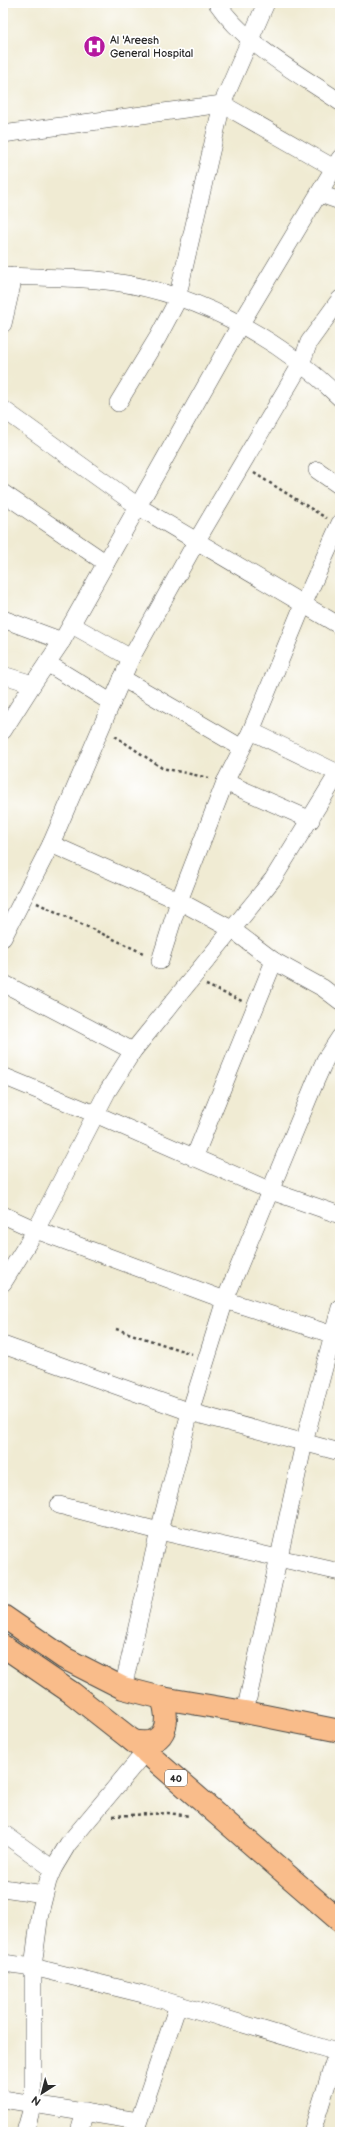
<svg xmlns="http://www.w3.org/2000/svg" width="343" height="2135" viewBox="0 0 343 2135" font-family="'Balsamiq Sans',sans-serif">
	<rect width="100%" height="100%" fill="#fff"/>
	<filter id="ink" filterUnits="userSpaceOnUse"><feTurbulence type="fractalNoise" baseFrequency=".025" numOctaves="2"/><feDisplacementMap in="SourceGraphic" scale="8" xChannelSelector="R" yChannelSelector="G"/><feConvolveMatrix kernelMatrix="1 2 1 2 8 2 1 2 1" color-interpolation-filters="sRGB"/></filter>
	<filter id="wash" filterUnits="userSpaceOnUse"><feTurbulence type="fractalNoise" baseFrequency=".012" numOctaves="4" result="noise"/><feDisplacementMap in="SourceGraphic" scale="16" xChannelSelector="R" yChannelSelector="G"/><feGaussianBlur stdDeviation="0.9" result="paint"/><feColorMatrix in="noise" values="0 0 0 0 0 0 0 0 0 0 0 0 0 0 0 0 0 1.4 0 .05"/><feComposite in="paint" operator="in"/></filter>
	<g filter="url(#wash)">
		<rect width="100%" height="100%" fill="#f0ebd3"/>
	</g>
	<g filter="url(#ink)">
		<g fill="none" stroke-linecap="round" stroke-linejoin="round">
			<defs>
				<g id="minor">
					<path d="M217,3C246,46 298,73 340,102"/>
					<polyline points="3,134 222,104 334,168"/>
					<polyline points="320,194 340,201"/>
					<path d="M3,276C34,277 66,277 97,280C188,288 276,335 340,398"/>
					<polyline points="3,324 14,276"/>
					<polyline points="118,403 158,337 176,303 222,104 266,3"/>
					<polyline points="3,409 139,507 340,626"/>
					<polyline points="317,470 340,486"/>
					<polyline points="3,493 106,563"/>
					<polyline points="3,619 62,641"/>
					<polyline points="72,625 131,658"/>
					<polyline points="47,663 112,703"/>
					<polyline points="3,675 33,684 62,641 240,325 340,158"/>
					<polyline points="122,678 242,748"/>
					<polyline points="3,731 33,684"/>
					<polyline points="251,731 340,774"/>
					<polyline points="225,782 311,820"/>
					<polyline points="51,844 179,901 233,930 274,961 323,988 340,1001"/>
					<polyline points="3,938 51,844 131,658 196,542 301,364 309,342 340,299"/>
					<polyline points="160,961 179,901 225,782 251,731 303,605 340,523"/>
					<polyline points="3,983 133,1051"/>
					<polyline points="3,1076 95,1114 271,1191 340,1215"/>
					<polyline points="194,1158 274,961"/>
					<polyline points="3,1215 36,1230 225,1300 340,1337"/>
					<polyline points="3,1283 36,1230 107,1092 133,1051 273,879 340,770"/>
					<polyline points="3,1345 190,1412 340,1452"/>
					<polyline points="59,1505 159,1531 340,1572"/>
					<polyline points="123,1688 159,1531 190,1412 225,1300 316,1080 325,1060 340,1037"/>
					<polyline points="245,1712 304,1443 340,1308"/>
					<polyline points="3,1833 53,1869"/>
					<polyline points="3,1888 44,1894"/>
					<polyline points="3,1963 33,1967 143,1994 340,2053"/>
					<polyline points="3,2099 138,2121"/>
					<polyline points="25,2132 33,2104 33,1967 40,1913 48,1881 53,1869 68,1844 145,1752"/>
					<polyline points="79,2132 85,2112"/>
					<polyline points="135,2132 178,2005"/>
					<polyline points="312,2132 337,2052"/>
				</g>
				<g id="highway">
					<polyline points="3,1616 64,1658 123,1688 162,1698 245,1712 340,1731"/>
					<polyline points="3,1646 72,1693 133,1741 340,1921"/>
					<path d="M133,1741C165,1748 171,1725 162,1698"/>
				</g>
			</defs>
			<!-- minor casing -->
			<use href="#minor" stroke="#494844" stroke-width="18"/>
			<!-- highway casing -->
			<use href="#highway" stroke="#494844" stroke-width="24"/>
			<!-- path -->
			<g stroke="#494844" stroke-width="2.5" stroke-dasharray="3 3" stroke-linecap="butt">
				<polyline points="254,473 326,518"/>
				<polyline points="115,736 162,768 209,778"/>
				<polyline points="37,903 145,954"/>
				<polyline points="206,985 242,1001"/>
				<polyline points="116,1329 192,1354"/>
				<polyline points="113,1816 168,1813 190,1816"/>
			</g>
			<!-- minor -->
			<use href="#minor" stroke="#fff" stroke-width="17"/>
			<!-- highway -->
			<use href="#highway" stroke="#f9bc8a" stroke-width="22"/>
		</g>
	</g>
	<!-- icons -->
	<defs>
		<symbol id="hospital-disc" viewBox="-11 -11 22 22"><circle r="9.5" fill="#b5179e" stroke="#fff"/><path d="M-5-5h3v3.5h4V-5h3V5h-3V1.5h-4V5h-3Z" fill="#fff"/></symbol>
	</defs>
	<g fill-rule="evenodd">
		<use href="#hospital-disc" x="82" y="34" width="25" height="25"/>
	</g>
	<g text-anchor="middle" stroke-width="3.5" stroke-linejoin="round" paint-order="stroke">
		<!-- shield labels -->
		<rect fill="#fff" stroke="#6b6b6b" stroke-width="1" x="165" y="1770" width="22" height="16" rx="3"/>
		<g font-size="10" font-weight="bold" fill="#2b2b2b">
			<text x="176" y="1782">40</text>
		</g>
		<!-- poi labels -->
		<g font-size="11" fill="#2b2b2b" stroke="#fff" text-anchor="start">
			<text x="110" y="44">Al 'Areesh<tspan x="110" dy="13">General Hospital</tspan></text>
		</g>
	</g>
	<!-- margin -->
	<rect width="343" height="2135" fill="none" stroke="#fff" stroke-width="16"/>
	<!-- north arrow -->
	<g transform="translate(42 2093) rotate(216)" stroke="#ffffff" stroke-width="3" paint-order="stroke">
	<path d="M0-3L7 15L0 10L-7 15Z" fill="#2b2b2b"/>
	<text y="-6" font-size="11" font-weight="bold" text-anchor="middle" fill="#2b2b2b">N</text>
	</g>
</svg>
